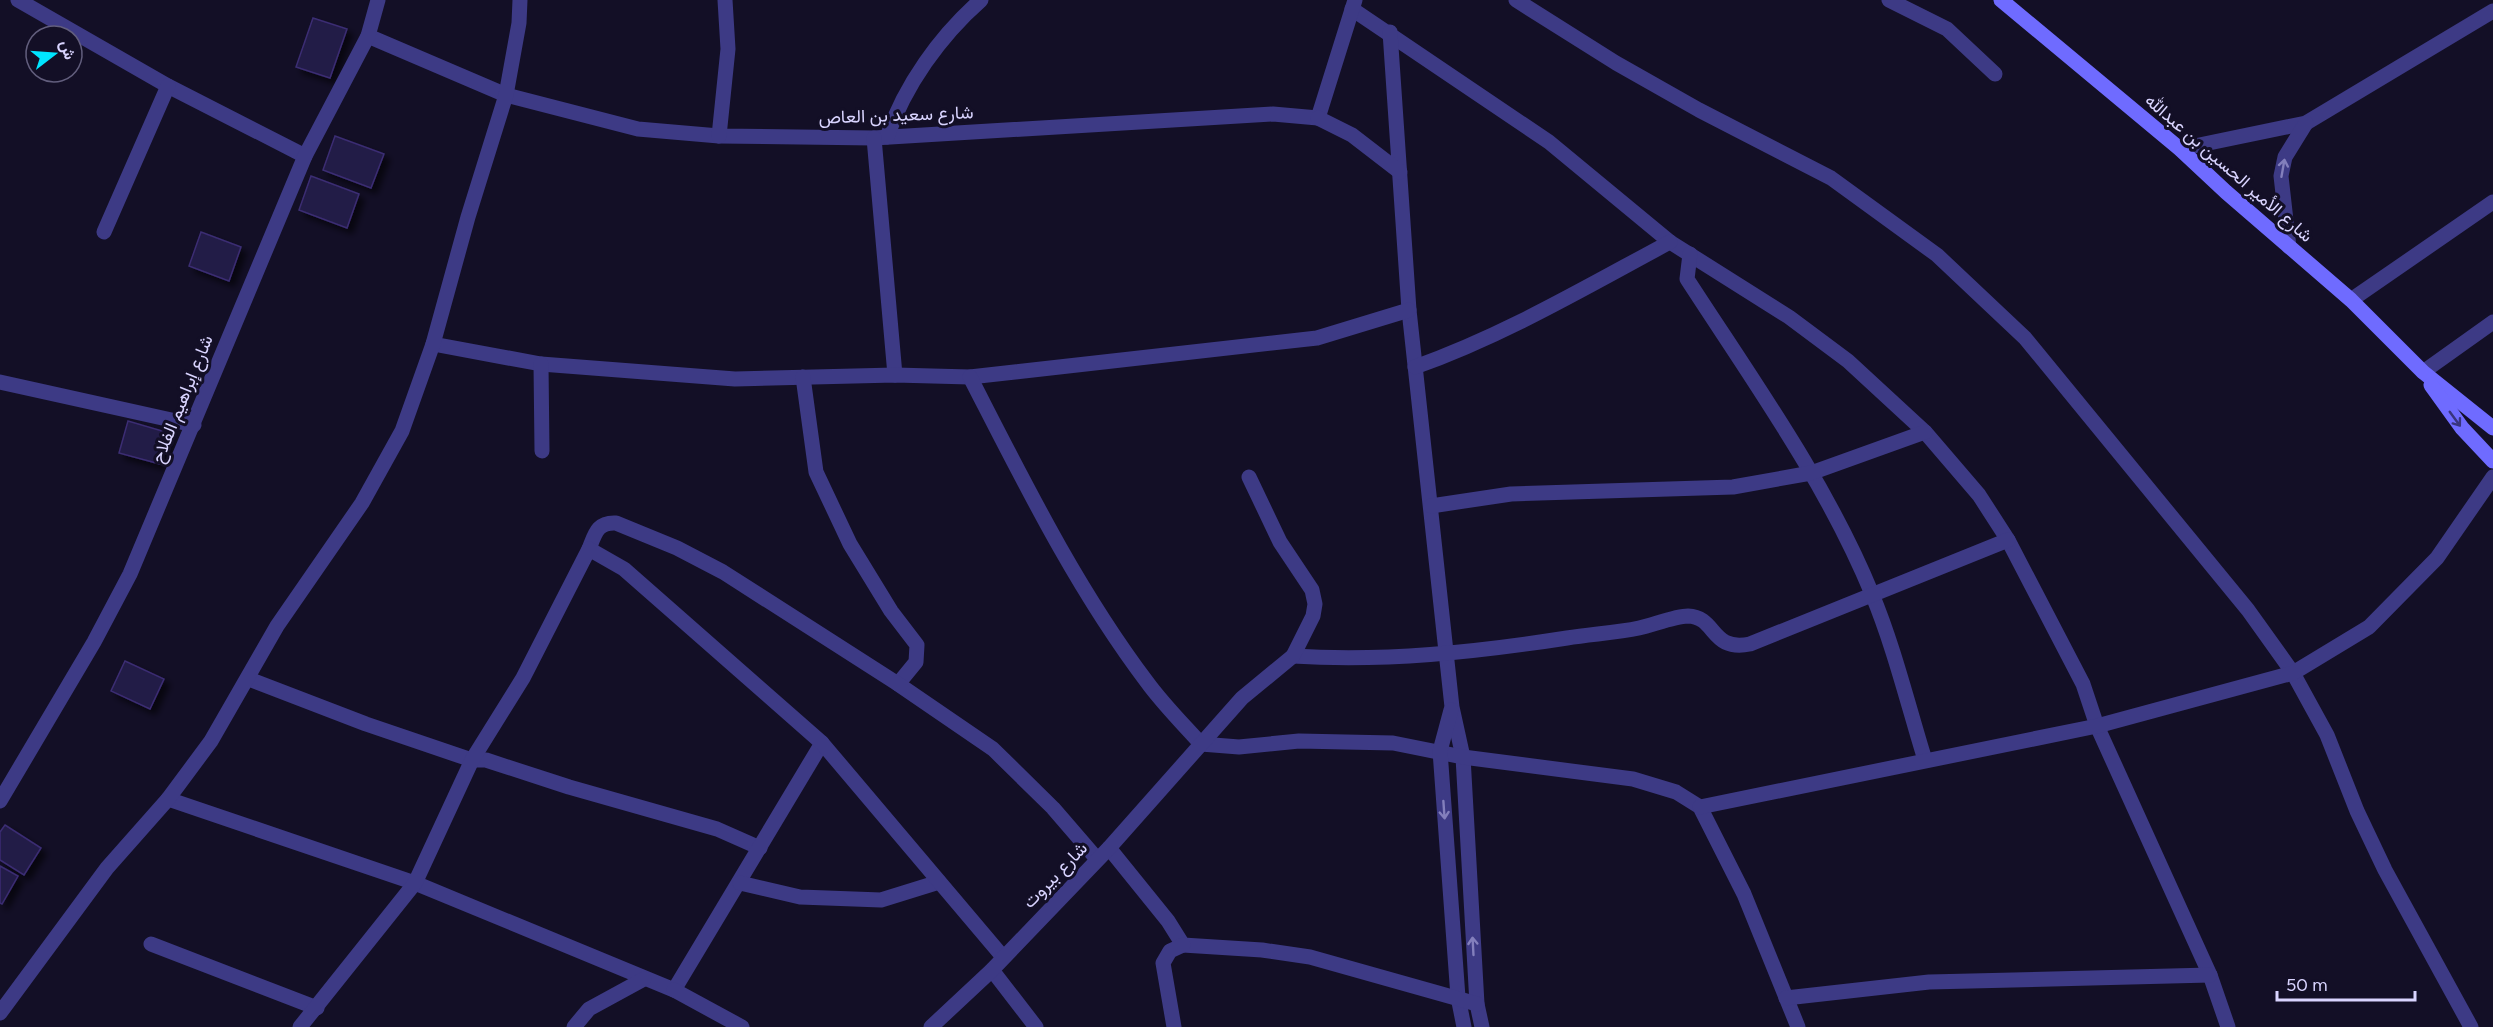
<svg xmlns="http://www.w3.org/2000/svg" width="2493" height="1027" viewBox="0 0 2493 1027" font-family="Figtree,Vazirmatn,sans-serif">
	<defs>
		<filter id="shadow"><feDropShadow dx="5.5" dy="5.5" stdDeviation="3" flood-color="#0009"/></filter>
	</defs>
	<rect width="100%" height="100%" fill="#130f26"/>
	<!-- building -->
	<g fill="#241b47" stroke="#3b2d73" stroke-width="1.5" filter="url(#shadow)">
		<polygon points="313,18 347,29 330,78 296,67"/>
		<polygon points="335,136 384,154 371,188 323,170"/>
		<polygon points="311,176 359,194 347,228 299,210"/>
		<polygon points="201,232 241,247 229,281 189,266"/>
		<polygon points="128,421 169,433 160,464 119,453"/>
		<polygon points="125,661 164,679 150,709 111,691"/>
		<polygon points="5,825 41,848 24,875 0,860 0,832"/>
		<polygon points="0,866 18,876 2,904 0,903"/>
	</g>
	<g fill="none" stroke-linecap="round" stroke-linejoin="round">
		<!-- street -->
		<g stroke="#3d3a85" stroke-width="15">
			<polyline points="18,0 168,86 305,156"/>
			<polyline points="1516,0 1616,63 1699,110 1831,178 1937,255 2025,338 2248,610 2293,673 2327,735 2357,811 2385,870 2471,1027"/>
			<polyline points="1889,0 1947,29 1995,74"/>
			<polyline points="1352,9 1549,142 1670,242 1789,317 1848,361 1925,432 1979,495 2008,540 2083,684 2097,726 2210,975 2228,1027"/>
			<polyline points="1390,32 1409,310 1452,707 1463,757 1477,1004 1482,1027"/>
			<polyline points="368,36 506,95 638,129 719,136 874,138 1273,114 1318,118 1355,0"/>
			<polyline points="1318,118 1352,135 1400,172"/>
			<polyline points="719,136 728,49 725,0"/>
			<path d="M887,137C905,85 940,36 981,0"/>
			<polyline points="874,138 895,375"/>
			<polyline points="2180,149 2306,123 2493,11"/>
			<polyline points="104,232 168,86"/>
			<polyline points="2289,247 2281,176 2285,157 2306,123"/>
			<path d="M1690,254L1687,279C1753,381 1826,482 1872,594C1894,647 1908,705 1925,760"/>
			<polyline points="2351,300 2493,202"/>
			<polyline points="433,344 541,364 735,379 895,375 970,377 1317,338 1409,310"/>
			<polyline points="541,364 542,451"/>
			<path d="M1415,367C1505,335 1586,287 1670,242"/>
			<polyline points="2423,372 2493,322"/>
			<polyline points="803,377 816,472 850,544 891,611 917,645 916,662 898,684"/>
			<path d="M970,377C1024,482 1076,588 1147,682C1163,704 1183,724 1201,744L1239,747L1299,741L1393,743L1463,757L1633,779L1676,792L1700,807L1744,894L1798,1027"/>
			<polyline points="0,382 194,425"/>
			<polyline points="1431,506 1511,494 1733,487 1811,473 1925,432"/>
			<path d="M589,549C595,534 597,522 616,523L677,548L723,572L898,684L993,749L1053,808L1097,859"/>
			<path d="M1293,656C1384,662 1477,652 1567,638C1591,634 1616,633 1639,628C1653,625 1675,616 1688,616C1717,617 1710,652 1750,644L2008,540"/>
			<polyline points="249,679 366,724 472,760 486,760 569,787 717,829 760,848"/>
			<polyline points="1451,710 1440,751 1458,997 1464,1027"/>
			<polyline points="168,799 415,883 674,990 822,743"/>
			<polyline points="0,801 94,642 130,574 305,156 368,36 378,0"/>
			<polyline points="1700,807 2097,726 2293,673 2369,627 2437,558 2493,477"/>
			<polyline points="1109,848 1168,921 1183,945 1262,950 1310,957 1477,1004"/>
			<polyline points="740,883 800,897 881,900 939,882"/>
			<polyline points="151,944 317,1008"/>
			<polyline points="992,970 1036,1027"/>
			<polyline points="674,990 742,1027"/>
			<polyline points="1786,998 1929,982 2210,975"/>
			<polyline points="0,1013 107,868 168,799 211,741 277,626 362,503 402,431 433,344 468,217 506,95 519,23 520,0"/>
			<polyline points="300,1027 415,883 472,760 523,678 589,549 624,569 822,743 1003,957"/>
			<polyline points="574,1027 589,1009 644,979"/>
			<polyline points="931,1027 992,970 1109,848 1242,698 1293,656 1313,616 1315,604 1312,590 1280,542 1249,477"/>
			<polyline points="1174,1027 1163,963 1170,951 1183,945"/>
		</g>
		<!-- secondary -->
		<g stroke="#6f6bff" stroke-width="15">
			<polyline points="2001,0 2180,149 2226,192 2351,300 2423,372 2493,428"/>
			<polyline points="2431,385 2462,428 2493,461"/>
		</g>
	</g>
	<!-- one-way arrows -->
	<defs><path id="oneway-shaft" d="M-6 0H5M1.5-3L5.5 0L1.5 3" fill="none" stroke-width="1.6" stroke-linecap="round" stroke-linejoin="round" transform="scale(1.5)"/></defs>
	<g stroke="#837fbc">
		<use href="#oneway-shaft" transform="translate(2283 168) rotate(-80)"/>
		<use href="#oneway-shaft" transform="translate(1444 810) rotate(86)"/>
		<use href="#oneway-shaft" transform="translate(1473 946) rotate(-93)"/>
	</g>
	<use stroke="#38347d" href="#oneway-shaft" transform="translate(2455 419) rotate(54)"/>
	<g text-anchor="middle" stroke-width="6" stroke-linejoin="round" paint-order="stroke">
		<!-- street labels -->
		<g font-size="18" fill="#d9d4ff" stroke="#130f26">
			<text transform="translate(896 115) rotate(-2)" y="6">شارع سعيد بن العاص</text>
			<text transform="translate(2229 168) rotate(41)" y="6">شارع الأمير الحسين بن عبدالله</text>
			<text transform="translate(182 399) rotate(-68)" y="6">شارع إبراهيم الفلاح</text>
			<text transform="translate(1055 875) rotate(-46)" y="6">شارع بيروت</text>
		</g>
	</g>
	<!-- north arrow -->
	<g transform="translate(54 54) rotate(73)"><circle r="28" fill="#130f26" stroke="#625e7d" stroke-width="1.5"/>
	<path d="M0-4.5L10 22L0 15L-10 22Z" fill="#00e5ff"/>
	<text y="-9" font-size="16" font-weight="bold" text-anchor="middle" fill="#d9d4ff">ش</text>
	</g>
	<!-- scale -->
	<path d="M2277 991v9h138v-9" fill="none" stroke="#d9d4ff" stroke-width="3"/>
	<text x="2286" y="991" font-size="18" fill="#d9d4ff" stroke="#130f26" stroke-width="4.5" paint-order="stroke">50 m</text>
</svg>
